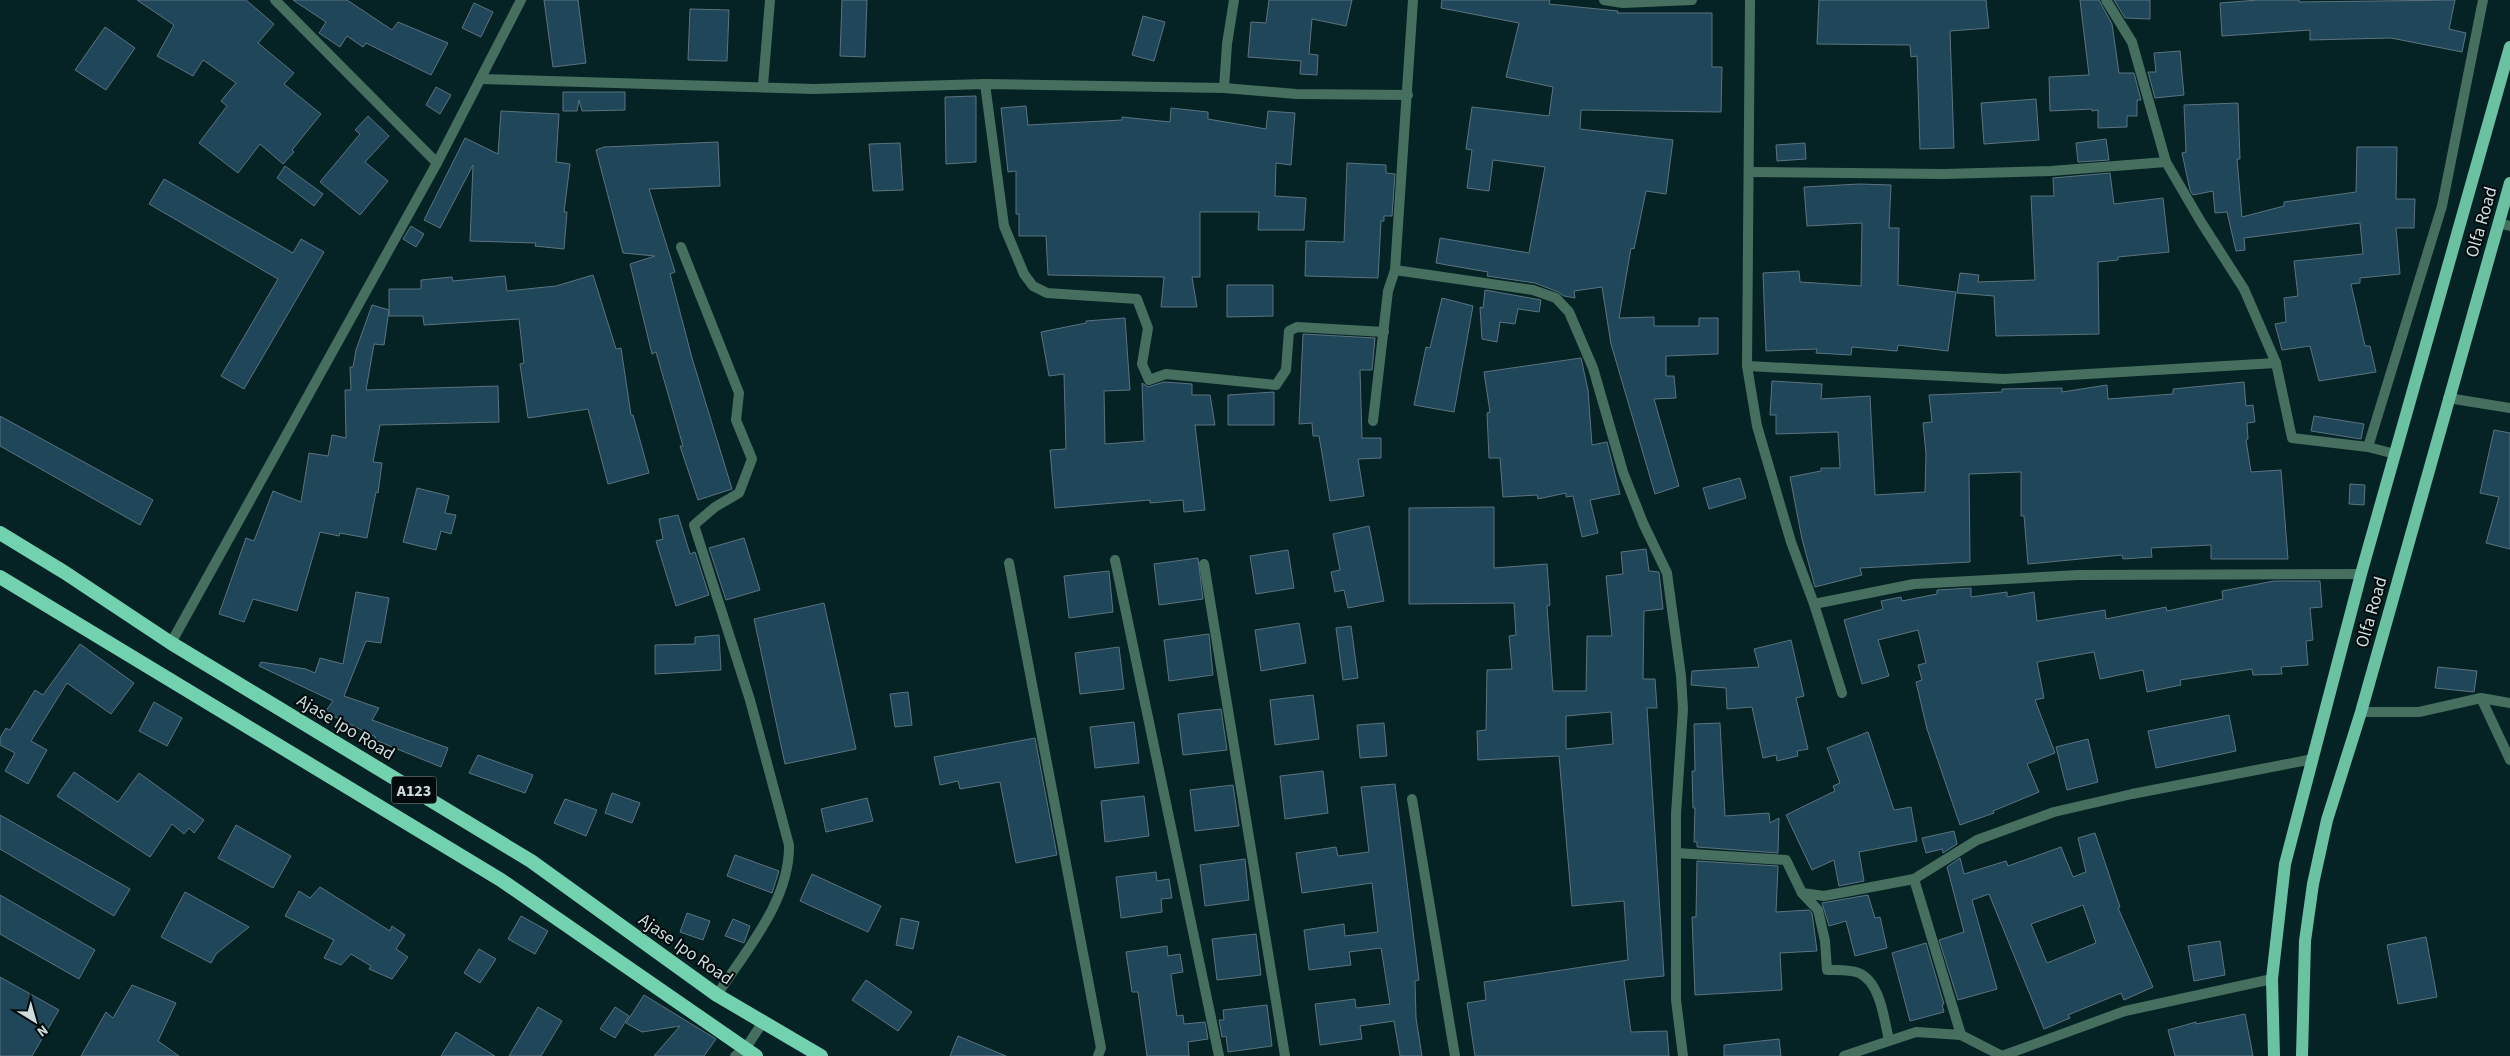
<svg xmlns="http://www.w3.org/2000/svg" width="2510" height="1056" viewBox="0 0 2510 1056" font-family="'Source Sans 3',sans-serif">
	<rect width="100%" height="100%" fill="#052324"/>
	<!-- building -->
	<g fill="#204659" stroke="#5b7380" fill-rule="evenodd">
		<polygon points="137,0 246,0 274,24 258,43 294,73 284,84 321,114 292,150 294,152 283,164 260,144 238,173 199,143 227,106 221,101 236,83 203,60 193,76 157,56 174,25"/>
		<polygon points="293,0 347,0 392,30 398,22 448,43 431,75 366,43 363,47 347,36 340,47 319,33 326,22"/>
		<polygon points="544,0 578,0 586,63 553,67"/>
		<polygon points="842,0 867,0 865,57 840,56"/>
		<polygon points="1269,0 1352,0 1346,26 1312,19 1309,54 1318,55 1317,75 1300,74 1301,61 1248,57 1251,22 1266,23"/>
		<polygon points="1442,0 1550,0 1549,4 1618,11 1617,13 1712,13 1712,67 1722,67 1721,112 1581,110 1580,129 1673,140 1666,194 1646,191 1634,249 1631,248 1619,318 1654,317 1654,326 1699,326 1699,318 1718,318 1718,354 1666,356 1666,376 1674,376 1676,398 1654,399 1679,486 1655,494 1611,344 1602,287 1574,291 1575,298 1564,296 1558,292 1535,283 1487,276 1488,272 1436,263 1440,238 1529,253 1545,167 1493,160 1489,191 1467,188 1472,150 1466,149 1472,107 1549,116 1553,87 1506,77 1519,23 1441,8"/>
		<polygon points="1819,0 1986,0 1989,28 1950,31 1954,148 1920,149 1917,56 1911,57 1910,45 1817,44"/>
		<polygon points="2080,0 2099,0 2112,24 2119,73 2134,73 2141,100 2137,100 2137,116 2127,116 2127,127 2098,128 2098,110 2092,111 2092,109 2050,111 2049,77 2089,75"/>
		<polygon points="2114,0 2150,0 2150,19 2125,18"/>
		<polygon points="2258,0 2299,0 2299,2 2455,0 2449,29 2466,33 2462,52 2391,38 2310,40 2310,30 2222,36 2220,3"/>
		<polygon points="474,3 493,12 481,37 462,28"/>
		<polygon points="690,9 729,10 727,61 688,60"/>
		<polygon points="1143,16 1165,22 1154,61 1132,55"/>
		<polygon points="105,27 135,48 106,90 75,70"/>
		<polygon points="2180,51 2184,95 2155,98 2148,72 2156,72 2154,53"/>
		<polygon points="436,87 451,95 440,114 426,105"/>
		<polygon points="563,92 625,92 625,110 582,111 579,100 577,111 563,111"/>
		<polygon points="976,96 976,162 946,164 945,97"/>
		<polygon points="2036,99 2039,140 1984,144 1981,103"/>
		<polygon points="2238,103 2240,159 2237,159 2242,217 2284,206 2284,202 2356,192 2357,147 2397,147 2396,199 2415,199 2414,228 2396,228 2400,274 2360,278 2360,283 2351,284 2365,346 2370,346 2376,372 2319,381 2310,346 2282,350 2275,324 2286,322 2284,298 2298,296 2294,261 2363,254 2360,223 2244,238 2245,250 2236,251 2227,212 2215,213 2213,191 2193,195 2190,190 2182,153 2186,152 2184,105"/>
		<polygon points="1026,106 1028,125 1122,120 1122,117 1170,122 1171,108 1208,112 1208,119 1266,129 1268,111 1295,113 1291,165 1276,163 1275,196 1306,198 1304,230 1258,230 1259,212 1200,212 1200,277 1192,277 1197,307 1161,307 1164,277 1048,275 1046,236 1019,236 1019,214 1016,214 1016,171 1008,172 1001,108"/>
		<polygon points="501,111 559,114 556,162 570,164 564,212 567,212 564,249 535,246 536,243 470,241 473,165 440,228 424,220 465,138 498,154"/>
		<polygon points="368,116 389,136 365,162 388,181 360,215 320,182 360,134 355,130"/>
		<polygon points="2106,139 2109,160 2078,162 2076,143"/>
		<polygon points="718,142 720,186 649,189 675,272 670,274 692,358 732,489 698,500 680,446 683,446 656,352 652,354 630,264 655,256 623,253 596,150 604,147"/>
		<polygon points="900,143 903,190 873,191 869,144"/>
		<polygon points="1805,143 1806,159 1777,161 1776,145"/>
		<polygon points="1347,163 1386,165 1386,173 1395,174 1392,216 1384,216 1384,221 1381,221 1378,278 1305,276 1306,241 1344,242"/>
		<polygon points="285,166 323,194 314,206 277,178"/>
		<polygon points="2110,173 2114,204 2163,198 2169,252 2118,257 2118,260 2098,262 2099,334 1996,336 1994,296 1957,293 1960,273 1979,275 1978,282 2035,280 2031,196 2054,196 2053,178"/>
		<polygon points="164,179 293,253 301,239 324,252 244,389 221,376 278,279 149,204"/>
		<polygon points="1859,184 1891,185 1889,228 1899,228 1898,285 1956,292 1948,351 1898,345 1897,351 1852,347 1851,355 1816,353 1817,349 1766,351 1763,273 1799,271 1800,282 1861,286 1862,223 1807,226 1804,187"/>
		<polygon points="411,226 424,234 416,247 403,239"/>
		<polygon points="593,275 616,349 621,348 631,415 633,415 649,473 608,484 588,409 528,418 520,364 524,363 519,319 424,325 423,316 389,316 389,289 421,289 421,280 452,277 453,281 505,276 507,291 556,286"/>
		<polygon points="1227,285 1273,285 1273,316 1227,317"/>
		<polygon points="1485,290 1541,300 1539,312 1518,309 1515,324 1500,322 1497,342 1482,339 1480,307 1483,308"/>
		<polygon points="1442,298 1473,306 1454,412 1414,405 1426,347 1430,348"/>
		<polygon points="372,305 389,310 384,345 374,344 366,390 498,386 499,422 380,425 373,462 382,463 378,493 376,492 367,538 340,533 339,536 320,532 297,611 253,599 244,622 219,614 246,538 254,541 273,491 301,502 309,453 328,456 332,435 346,438 345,390 351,390 350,367 353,367 356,350"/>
		<polygon points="1125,318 1130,390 1104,391 1105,444 1144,441 1142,383 1148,387 1164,382 1192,384 1192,395 1210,395 1215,425 1195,425 1205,510 1184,512 1183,500 1150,503 1150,500 1055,508 1050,450 1066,449 1064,374 1049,376 1041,332 1086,323 1086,321"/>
		<polygon points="1303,334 1375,338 1372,370 1360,370 1362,438 1381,438 1381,458 1358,459 1364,496 1330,501 1319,436 1313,436 1312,423 1299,424"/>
		<polygon points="1581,358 1588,390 1592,445 1607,442 1620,494 1590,500 1598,533 1582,537 1573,496 1566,497 1566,493 1538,499 1537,495 1503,497 1500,458 1489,458 1487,413 1490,412 1484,372"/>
		<polygon points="1772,381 1822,384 1821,399 1870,396 1875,495 1925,492 1926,454 1923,423 1932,422 1929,395 2002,392 2002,389 2062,388 2062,392 2107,385 2108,399 2173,394 2173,389 2244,382 2246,406 2253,405 2255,422 2247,423 2248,439 2246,440 2251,472 2281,470 2288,559 2211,559 2211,545 2151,548 2152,557 2123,559 2122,555 2028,564 2024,516 2021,516 2021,472 1969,474 1970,562 1860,568 1862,575 1815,587 1802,539 1790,477 1821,471 1821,468 1840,468 1838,432 1776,434 1776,415 1770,415"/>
		<polygon points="1274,392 1274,425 1228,425 1228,395"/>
		<polygon points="0,416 153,500 140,525 0,446"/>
		<polygon points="2314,416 2364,424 2361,439 2311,431"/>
		<polygon points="2494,430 2510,433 2510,549 2486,543 2499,497 2480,493"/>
		<polygon points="1740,478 1746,498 1709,509 1703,488"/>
		<polygon points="2350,484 2365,485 2364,505 2349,504"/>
		<polygon points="417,488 449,496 445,513 456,515 451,534 441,531 436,550 403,542"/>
		<path d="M1494,507V568L1547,564L1550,605L1547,606L1553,691H1586L1587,636H1612L1606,576L1623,574L1621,552L1646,549L1649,571L1659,572L1663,609L1644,611L1643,679H1655L1657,708H1647L1664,976L1624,980L1631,1032L1667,1031L1669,1056H1475L1467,1003L1486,1000L1484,982L1628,960L1624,901L1572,906L1559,756L1478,760L1477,731L1486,730L1487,670L1512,669L1509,636L1516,635L1514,603L1409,604V508ZM1611,712L1613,744L1566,749V716Z"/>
		<polygon points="678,515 690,554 695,552 709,595 676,606 656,541 663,539 659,519"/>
		<polygon points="1369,526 1384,601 1348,608 1344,590 1335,592 1331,572 1340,570 1333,534"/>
		<polygon points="744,538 760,590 726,600 709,548"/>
		<polygon points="1288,550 1294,588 1256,594 1250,556"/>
		<polygon points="1198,558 1203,599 1159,605 1154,564"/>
		<polygon points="1109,571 1113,612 1069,618 1064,576"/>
		<polygon points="2274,581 2320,581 2322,607 2310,608 2313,640 2306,641 2308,665 2281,667 2282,674 2253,675 2252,669 2180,680 2181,685 2147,692 2143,670 2100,679 2094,652 2037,662 2044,698 2035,700 2055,753 2027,764 2039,792 1993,811 1994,813 1960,825 1927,729 1916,682 1922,680 1918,665 1926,663 1918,630 1878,640 1889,676 1862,684 1844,620 1883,609 1881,601 1901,597 1902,601 1937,594 1937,590 1971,588 1971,597 2007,592 2007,597 2034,592 2037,621 2105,610 2106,619 2166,607 2167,611 2223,599 2222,591"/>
		<polygon points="356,592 389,598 381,643 366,641 344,696 379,708 372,720 448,748 441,767 373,739 376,737 325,712 333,701 259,666 261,662 306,669 315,673 320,658 343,664"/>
		<polygon points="824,603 856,749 785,764 754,619"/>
		<polygon points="1299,623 1306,663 1261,671 1255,630"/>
		<polygon points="1351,626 1358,678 1343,680 1336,628"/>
		<polygon points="1209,634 1213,675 1169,681 1164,640"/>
		<polygon points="719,635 721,670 655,674 655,645 695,644 695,637"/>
		<polygon points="1791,640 1804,696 1796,698 1808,749 1797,751 1798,756 1777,761 1776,755 1763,758 1752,707 1727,709 1726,688 1691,685 1692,671 1759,667 1754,649"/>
		<polygon points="80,644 134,683 111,714 67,683 31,741 47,750 28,784 5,771 15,753 0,745 0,738 6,728 10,730 35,690 43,695"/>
		<polygon points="1119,647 1124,689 1080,694 1075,653"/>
		<polygon points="2438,667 2477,671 2474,692 2435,688"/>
		<polygon points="908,692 912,725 895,727 890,694"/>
		<polygon points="1313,695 1319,739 1275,745 1270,700"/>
		<polygon points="154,702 182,718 167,746 139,731"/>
		<polygon points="1221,709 1227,750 1183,755 1178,714"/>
		<polygon points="2229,715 2236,751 2156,768 2148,731"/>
		<polygon points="1134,722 1139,763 1095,768 1090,727"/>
		<polygon points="1384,723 1387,756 1360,758 1357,725"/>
		<polygon points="1720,723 1725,816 1769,813 1770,823 1779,818 1778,853 1697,847 1697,842 1694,842 1695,808 1693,808 1692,771 1695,771 1694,724"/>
		<polygon points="1868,732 1894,810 1911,807 1917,841 1859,852 1864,881 1839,886 1834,860 1812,870 1786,815 1835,791 1833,786 1840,783 1827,748"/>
		<polygon points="1035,738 1057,855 1016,863 1000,782 960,789 958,781 940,785 934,757"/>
		<polygon points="2088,739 2098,782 2067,790 2056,747"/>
		<polygon points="478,755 533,775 525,793 469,773"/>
		<polygon points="1323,771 1328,813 1285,819 1280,776"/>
		<polygon points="74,772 118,802 139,773 204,820 194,833 189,828 184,834 172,824 150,857 57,796"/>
		<polygon points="1395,784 1419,980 1415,981 1416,1018 1422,1056 1400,1056 1394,1021 1360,1026 1362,1039 1320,1045 1315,1004 1355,999 1356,1008 1390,1004 1381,948 1349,952 1351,965 1309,970 1304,930 1344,924 1345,936 1378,932 1372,883 1302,893 1296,853 1336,847 1338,856 1369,852 1361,787"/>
		<polygon points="1233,785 1239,826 1195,831 1190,790"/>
		<polygon points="612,793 640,803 632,823 605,813"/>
		<polygon points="1144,796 1149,836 1105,842 1101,801"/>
		<polygon points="867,798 873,821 826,832 821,809"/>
		<polygon points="565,799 597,810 586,836 554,823"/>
		<polygon points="0,815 130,889 114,916 0,849"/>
		<polygon points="236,825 291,856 273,888 218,858"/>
		<polygon points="1954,831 1957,844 1943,853 1942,849 1926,853 1922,838"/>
		<path d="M2095,833L2120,907L2118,908L2153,987L2124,1000L2121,993L2068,1015L2070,1018L2044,1029L1989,894L1972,900L1997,989L1958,1000L1939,940L1964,932L1947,867L1960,858L1964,874L2006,861L2008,866L2061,847L2073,877L2086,872L2078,838ZM2083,905L2096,943L2047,963L2031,924Z"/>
		<polygon points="735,855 779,871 772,893 727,876"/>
		<polygon points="1245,859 1249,900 1205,906 1200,865"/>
		<polygon points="1697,861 1778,866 1776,912 1809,910 1812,913 1817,951 1780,953 1782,990 1695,995 1692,917 1696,917"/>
		<polygon points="1156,872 1157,881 1169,879 1172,898 1161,899 1162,912 1121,918 1116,877"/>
		<polygon points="812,874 881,906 868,932 800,901"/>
		<polygon points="320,887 390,931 392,926 405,935 396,949 408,957 392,979 369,969 371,966 351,954 341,965 324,958 334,940 285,916 299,891 310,898"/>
		<polygon points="185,892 249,927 216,954 211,963 161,937"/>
		<polygon points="0,895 95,950 79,979 0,934"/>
		<polygon points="1868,895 1875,918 1880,917 1887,948 1855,956 1846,921 1829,926 1822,903"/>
		<polygon points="687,913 710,921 703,940 680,932"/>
		<polygon points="521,916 548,931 535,954 508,939"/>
		<polygon points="901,918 919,922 913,949 896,945"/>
		<polygon points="733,919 750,926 744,943 725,936"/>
		<polygon points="1256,934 1261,975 1217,980 1212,939"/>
		<polygon points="2426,937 2437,997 2398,1004 2387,945"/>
		<polygon points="2220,941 2225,975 2194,981 2188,946"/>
		<polygon points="1926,943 1944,1004 1942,1005 1944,1012 1910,1021 1892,953"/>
		<polygon points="1167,946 1168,956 1180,954 1183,972 1171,974 1177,1016 1183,1015 1184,1024 1205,1022 1208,1039 1188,1042 1189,1056 1147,1056 1138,992 1132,992 1126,952"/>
		<polygon points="479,949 496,959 480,983 464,973"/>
		<polygon points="0,977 59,1010 32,1056 0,1056"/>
		<polygon points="866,980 912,1012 898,1031 852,1000"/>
		<polygon points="132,985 176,1003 158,1041 179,1056 81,1056 106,1012 113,1018"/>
		<polygon points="644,995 716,1039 704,1056 654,1056 680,1026 642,1032 626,1023"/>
		<polygon points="1267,1005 1272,1046 1228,1052 1226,1036 1222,1037 1219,1020 1224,1020 1223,1010"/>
		<polygon points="538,1007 562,1021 541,1056 509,1056"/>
		<polygon points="615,1007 629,1016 615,1038 600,1029"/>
		<polygon points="2245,1014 2253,1056 2175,1056 2168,1030 2196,1022 2196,1024"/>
		<polygon points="456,1032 495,1056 441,1056"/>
		<polygon points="958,1036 1006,1056 950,1056"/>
		<polygon points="1779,1039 1781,1056 1724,1056 1724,1045"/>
	</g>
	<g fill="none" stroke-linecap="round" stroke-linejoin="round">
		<!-- service -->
		<g stroke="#476f5f" stroke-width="10">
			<polyline points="1115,560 1219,1056"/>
			<polyline points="1009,563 1101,1048 1098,1056"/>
			<polyline points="1204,564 1285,1056"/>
			<polyline points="1412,799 1455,1056"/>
		</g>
		<!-- minor -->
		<g stroke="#476f5f" stroke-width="10">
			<polyline points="275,0 437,163"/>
			<polyline points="1604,0 1623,3 1692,0"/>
			<polyline points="1750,0 1747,366 1757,426 1791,542 1814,604 1842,693"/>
			<polyline points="2106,0 2132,42 2166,162 2201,222 2244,289 2276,363 2292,438 2368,447 2395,454"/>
			<polyline points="481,79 814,89 985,84 1224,88 1296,94 1408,95"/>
			<polyline points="985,84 1004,226 1024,274 1033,286 1047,293 1137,299 1148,328 1142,364 1149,380 1166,374 1276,385 1286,370 1289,331 1297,327 1384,332"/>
			<polyline points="763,85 770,0"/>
			<polyline points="1224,88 1227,44 1234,0"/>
			<polyline points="1749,172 1944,174 2051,171 2166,162"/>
			<polyline points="2498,223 2510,226"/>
			<path d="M681,247L739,393L736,420L752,459L739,493L715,507L694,525L750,700L789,845C790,901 746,950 717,995"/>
			<polyline points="1395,270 1533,290 1556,298 1569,312 1593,368 1623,472 1643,523 1667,573 1681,676 1683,709 1676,814 1676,1000 1683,1056"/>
			<polyline points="1747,366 2004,379 2276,363"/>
			<polyline points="2448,398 2510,408"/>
			<polyline points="1373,421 1388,291 1395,270 1413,0"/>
			<polyline points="2368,447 2442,206 2483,0"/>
			<polyline points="1814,604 1914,584 2078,575 2361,574"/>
			<polyline points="171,643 437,163 521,0"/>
			<polyline points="2481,698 2510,760"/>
			<polyline points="2361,712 2419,712 2481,698 2510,703"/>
			<path d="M1676,853L1786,860L1802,893L1818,910L1825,941L1827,970C1837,970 1850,969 1859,973C1881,983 1884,1020 1889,1040"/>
			<polyline points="1914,879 1961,1035"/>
			<polyline points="1802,893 1824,896 1914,879 1977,840 2054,812 2132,794 2313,759"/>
			<polyline points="735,1056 745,1049 763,1022"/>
			<polyline points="1844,1056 1916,1032 1961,1035 2002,1056"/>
			<polyline points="2002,1056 2125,1011 2272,979"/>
		</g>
		<!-- primary -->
		<g stroke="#6bc2a2" stroke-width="12">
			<polyline points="2274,1056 2272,979 2285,864 2361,574 2510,47"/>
			<polyline points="2302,1056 2305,941 2313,884 2327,820 2361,712 2510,183"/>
		</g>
		<!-- trunk -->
		<g stroke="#72d2af" stroke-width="14">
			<polyline points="0,533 64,572 171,643 531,861 717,995 821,1056"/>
			<polyline points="0,577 501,880 756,1056"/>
		</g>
	</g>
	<g text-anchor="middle" stroke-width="4" stroke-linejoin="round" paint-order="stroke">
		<!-- shield labels -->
		<rect fill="#020a0b" stroke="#919e9f" stroke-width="1" x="391.5" y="776.5" width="45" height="27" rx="4"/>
		<g font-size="16" font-weight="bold" fill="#cededf">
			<text x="414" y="796">A123</text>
		</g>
		<!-- street labels -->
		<g font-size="18" fill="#cededf" stroke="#020a0b">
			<text transform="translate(2481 222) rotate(-74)" y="6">Olfa Road</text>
			<text transform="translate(2371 612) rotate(-74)" y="6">Olfa Road</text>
			<text transform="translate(346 727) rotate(31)" y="6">Ajase Ipo Road</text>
			<text transform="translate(686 949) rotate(35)" y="6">Ajase Ipo Road</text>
		</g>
	</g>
	<!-- north arrow -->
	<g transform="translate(35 1021) rotate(143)" stroke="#020a0b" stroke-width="4" paint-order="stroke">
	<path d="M0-4L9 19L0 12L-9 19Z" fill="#cededf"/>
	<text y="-8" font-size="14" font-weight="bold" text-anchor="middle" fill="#cededf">N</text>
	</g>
</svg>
